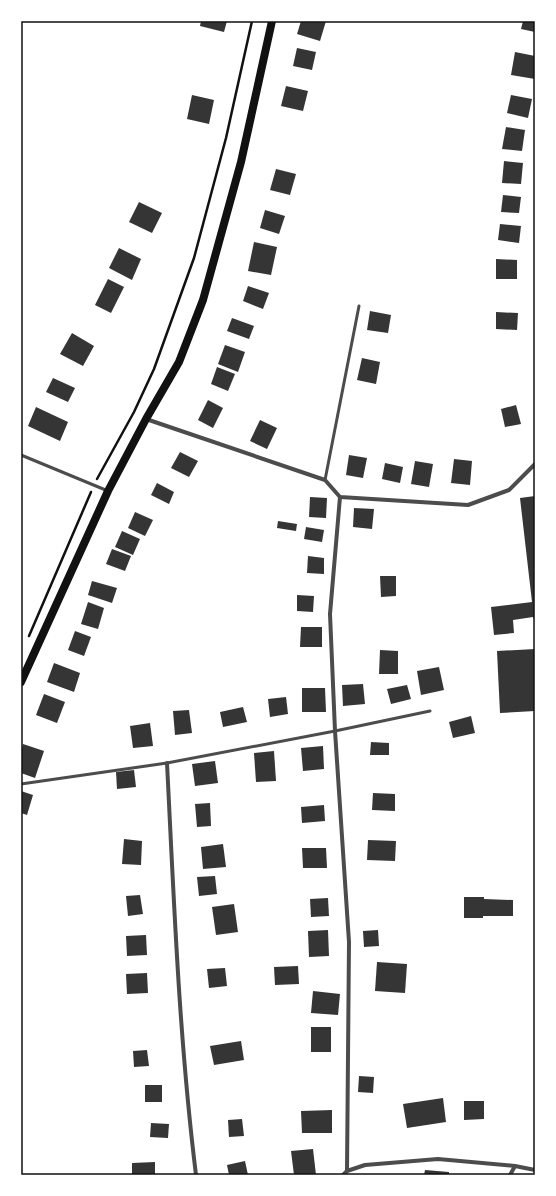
<svg xmlns="http://www.w3.org/2000/svg" width="556" height="1196" viewBox="0 0 556 1196" font-family="'Fira Sans',sans-serif">
	<rect width="100%" height="100%" fill="#fff"/>
	<!-- building -->
	<g fill="#353535">
		<polygon points="201,21 227,21 224,32 200,26"/>
		<polygon points="301,21 326,21 320,41 297,34"/>
		<polygon points="523,21 535,21 535,32 521,29"/>
		<polygon points="297,48 316,52 312,70 293,66"/>
		<polygon points="515,52 535,56 535,79 511,75"/>
		<polygon points="286,86 308,91 303,111 281,106"/>
		<polygon points="192,95 214,100 209,124 187,119"/>
		<polygon points="511,95 532,99 528,118 507,113"/>
		<polygon points="506,127 525,130 522,151 502,149"/>
		<polygon points="504,161 523,163 521,184 502,183"/>
		<polygon points="276,169 296,174 290,195 270,190"/>
		<polygon points="503,195 521,197 519,213 501,212"/>
		<polygon points="139,202 162,213 152,233 129,222"/>
		<polygon points="265,210 285,216 279,234 260,228"/>
		<polygon points="500,224 521,226 519,243 498,240"/>
		<polygon points="254,242 277,247 271,275 248,271"/>
		<polygon points="119,248 141,259 132,280 109,268"/>
		<polygon points="496,259 517,260 517,279 496,279"/>
		<polygon points="108,279 124,287 111,313 95,305"/>
		<polygon points="248,286 269,293 263,309 243,301"/>
		<polygon points="370,311 391,315 388,333 367,330"/>
		<polygon points="496,312 518,313 517,330 496,329"/>
		<polygon points="232,318 254,326 249,339 227,331"/>
		<polygon points="72,333 94,346 83,366 60,354"/>
		<polygon points="225,345 245,352 238,372 218,364"/>
		<polygon points="362,358 380,362 376,384 357,380"/>
		<polygon points="217,367 235,374 228,391 211,384"/>
		<polygon points="53,378 75,388 68,402 46,392"/>
		<polygon points="208,400 223,408 213,428 198,420"/>
		<polygon points="516,405 521,424 505,427 501,409"/>
		<polygon points="36,407 68,422 60,441 28,426"/>
		<polygon points="260,420 277,428 267,449 250,441"/>
		<polygon points="180,452 198,461 189,477 171,468"/>
		<polygon points="349,455 367,458 363,478 346,475"/>
		<polygon points="454,459 472,461 470,485 451,483"/>
		<polygon points="415,461 433,464 429,487 411,484"/>
		<polygon points="385,463 403,467 400,483 382,479"/>
		<polygon points="157,483 174,492 169,504 151,495"/>
		<polygon points="535,496 535,622 533,617 513,620 514,633 494,635 491,607 532,602 520,498"/>
		<polygon points="310,497 327,498 326,518 309,517"/>
		<polygon points="354,508 374,509 372,529 353,527"/>
		<polygon points="135,512 153,520 145,536 128,528"/>
		<polygon points="278,521 297,524 296,531 277,528"/>
		<polygon points="306,527 324,530 322,542 304,539"/>
		<polygon points="122,531 140,539 133,555 115,547"/>
		<polygon points="112,549 131,556 125,571 106,564"/>
		<polygon points="308,556 324,558 324,574 307,573"/>
		<polygon points="380,576 396,576 396,596 381,597"/>
		<polygon points="92,581 117,588 112,603 88,595"/>
		<polygon points="297,595 314,596 313,612 297,611"/>
		<polygon points="88,602 104,608 98,629 81,624"/>
		<polygon points="301,627 322,627 322,647 300,647"/>
		<polygon points="75,631 91,637 84,656 68,650"/>
		<polygon points="535,649 535,711 500,713 497,651"/>
		<polygon points="380,650 398,651 398,674 379,674"/>
		<polygon points="54,663 80,673 74,692 47,682"/>
		<polygon points="439,667 444,690 421,695 417,671"/>
		<polygon points="363,684 365,704 343,706 342,685"/>
		<polygon points="407,685 411,699 391,704 387,689"/>
		<polygon points="302,688 325,688 326,712 302,712"/>
		<polygon points="44,694 65,702 57,723 36,715"/>
		<polygon points="286,697 288,714 270,717 268,699"/>
		<polygon points="243,707 247,722 223,727 220,712"/>
		<polygon points="189,710 192,733 175,735 173,711"/>
		<polygon points="471,716 475,733 453,738 449,722"/>
		<polygon points="150,723 153,746 133,748 130,726"/>
		<polygon points="371,742 389,743 389,755 370,755"/>
		<polygon points="23,744 44,751 35,778 21,773 21,752"/>
		<polygon points="323,746 324,769 303,771 301,748"/>
		<polygon points="274,751 276,781 256,782 254,753"/>
		<polygon points="215,761 218,783 195,786 192,764"/>
		<polygon points="134,770 136,787 117,789 116,772"/>
		<polygon points="21,791 33,795 27,815 21,813"/>
		<polygon points="373,793 395,794 395,811 372,810"/>
		<polygon points="210,803 211,826 197,827 195,804"/>
		<polygon points="324,805 325,821 302,823 301,807"/>
		<polygon points="124,839 142,841 141,865 122,864"/>
		<polygon points="368,840 396,841 395,861 367,860"/>
		<polygon points="223,844 226,867 203,869 201,847"/>
		<polygon points="302,848 326,848 327,868 303,868"/>
		<polygon points="215,876 217,894 199,896 197,877"/>
		<polygon points="140,895 143,914 128,916 126,896"/>
		<polygon points="464,897 484,897 484,899 513,900 513,916 483,916 483,918 464,918"/>
		<polygon points="328,898 329,916 311,917 310,899"/>
		<polygon points="234,904 238,932 216,935 212,907"/>
		<polygon points="328,930 329,956 309,957 308,931"/>
		<polygon points="378,930 379,946 364,947 363,931"/>
		<polygon points="146,935 147,955 127,956 126,936"/>
		<polygon points="377,962 407,964 405,993 375,991"/>
		<polygon points="298,966 299,984 275,985 274,967"/>
		<polygon points="225,968 227,986 209,988 207,969"/>
		<polygon points="147,973 148,993 127,994 126,974"/>
		<polygon points="313,991 340,994 338,1015 311,1013"/>
		<rect x="311" y="1027" width="20" height="25"/>
		<polygon points="241,1041 244,1060 214,1065 210,1046"/>
		<polygon points="147,1050 149,1066 134,1067 133,1051"/>
		<polygon points="359,1076 374,1077 373,1093 358,1092"/>
		<rect x="145" y="1085" width="17" height="17"/>
		<polygon points="443,1098 446,1122 407,1128 403,1104"/>
		<polygon points="464,1101 484,1101 484,1119 464,1120"/>
		<polygon points="332,1110 332,1133 302,1133 301,1111"/>
		<polygon points="242,1119 244,1136 229,1137 228,1120"/>
		<polygon points="151,1123 169,1124 168,1138 150,1137"/>
		<polygon points="313,1149 316,1175 294,1175 291,1151"/>
		<polygon points="245,1161 248,1175 229,1175 227,1165"/>
		<polygon points="155,1162 155,1175 132,1175 132,1163"/>
		<polygon points="425,1170 449,1172 449,1175 424,1175"/>
	</g>
	<g fill="none" stroke-linecap="round" stroke-linejoin="round">
		<!-- path -->
		<g stroke="#111" stroke-width="2.5">
			<polyline points="97,479 134,412 154,369 194,258 226,138 252,21"/>
			<polyline points="29,636 91,492"/>
		</g>
		<!-- service -->
		<g stroke="#4c4c4c" stroke-width="3">
			<polyline points="21,455 108,491"/>
			<polyline points="325,480 359,306"/>
			<polyline points="21,784 167,763 335,731 430,711"/>
		</g>
		<!-- minor -->
		<g stroke="#4c4c4c" stroke-width="4">
			<polyline points="146,419 325,480 340,497 468,505 509,490 535,464"/>
			<polyline points="340,497 330,614 335,731 349,942 347,1171"/>
			<path d="M167,763C174,901 179,1038 196,1175"/>
			<polyline points="343,1175 347,1171 365,1165 438,1159 515,1166 535,1170"/>
			<polyline points="510,1175 515,1166"/>
		</g>
		<!-- secondary -->
		<polyline stroke="#111" stroke-width="8" points="21,682 108,491 146,419 179,362 203,300 241,162 272,21"/>
	</g>
	<!-- border -->
	<rect width="556" height="1196" fill="none" stroke="#ffffff" stroke-width="44"/>
	<rect x="22" y="22" width="512" height="1152" fill="none" stroke="#111" stroke-width="1.5"/>
</svg>
